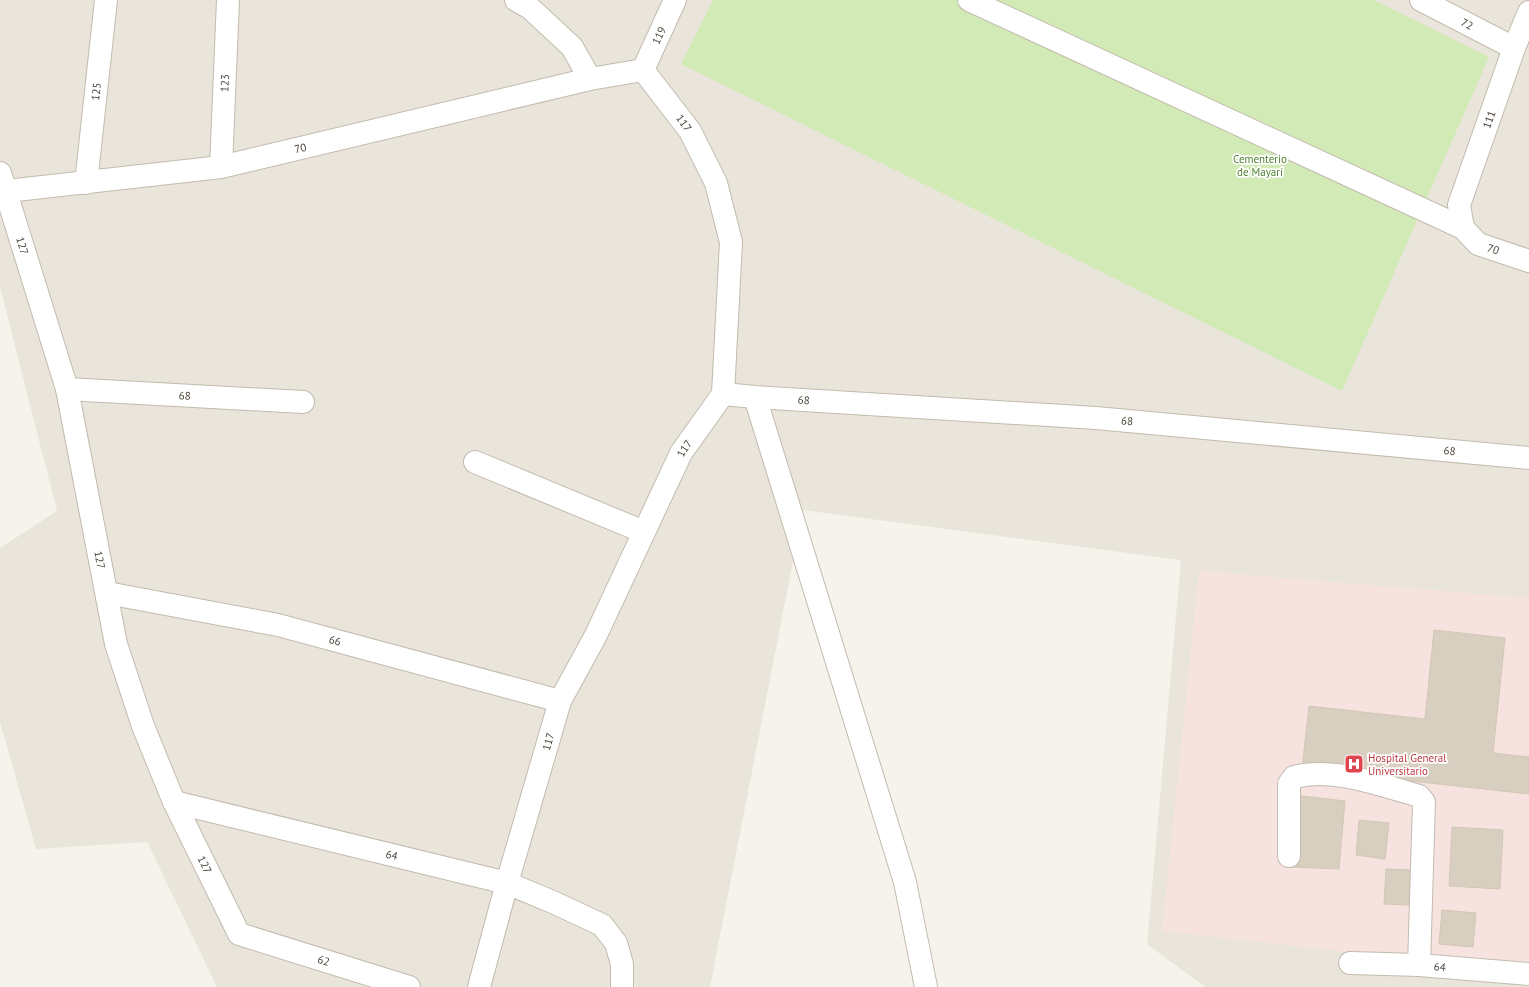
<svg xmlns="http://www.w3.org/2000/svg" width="1529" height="987" viewBox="0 0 1529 987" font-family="'PT Sans',sans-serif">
	<rect width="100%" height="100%" fill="#f6f3ec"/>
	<!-- residential -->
	<polygon fill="#eae5da" points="0,0 1529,0 1529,987 1205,987 1147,944 1181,560 803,510 710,987 217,987 147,842 36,849 0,722 0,548 57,511 0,287"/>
	<!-- medical -->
	<polygon fill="#f6e3e0" points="1199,571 1529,598 1529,973 1162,931"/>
	<!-- green -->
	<polygon fill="#d2eab5" points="713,0 1374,0 1489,57 1342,391 681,64"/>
	<!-- building -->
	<g fill="#d8cfc1" stroke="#d3c7b4">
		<polygon points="1434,630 1505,638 1493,753 1529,757 1529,794 1302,769 1309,706 1425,719"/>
		<polygon points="1294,795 1345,801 1339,869 1289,867"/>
		<polygon points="1359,820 1389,823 1385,859 1356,855"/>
		<polygon points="1452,827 1503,830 1500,889 1449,886"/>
		<polygon points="1386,869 1411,870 1409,905 1384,904"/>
		<polygon points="1442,910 1476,913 1473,947 1439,944"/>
	</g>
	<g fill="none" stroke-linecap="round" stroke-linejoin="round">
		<defs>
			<g id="minor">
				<path id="s1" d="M969,0L1463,228L1478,244L1529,261"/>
				<path id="s2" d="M1421,0L1514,48"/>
				<path id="s3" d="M643,70L675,0"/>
				<path id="s4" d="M221,167L228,0"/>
				<path id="s5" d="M0,173L67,389L116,644L143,726L174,802L239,934L409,987"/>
				<path id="s6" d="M86,183L106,0"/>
				<path id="s7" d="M7,191L221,167L590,79"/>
				<path id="s8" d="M1463,228L1459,205L1514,48L1529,12"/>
				<path id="s9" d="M67,389L303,402"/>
				<path id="s10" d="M723,394L755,397L1096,418L1529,458"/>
				<polyline points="755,397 905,882 926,987"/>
				<polyline points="475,462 644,532"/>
				<path id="s11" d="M107,593L278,625L560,701"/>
				<path id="s12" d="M174,802L507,883L555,903L602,925L616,943L622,964V987"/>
				<path d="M1289,856V784L1294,777C1334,767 1381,785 1419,796L1424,802L1419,965"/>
				<path id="s13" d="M1350,963L1419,965L1529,974"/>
				<path id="s14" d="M479,987L507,883L560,701L596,635L681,453L723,394L731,242L716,183L690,131L643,70L590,79L572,47L530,8L516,0"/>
			</g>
		</defs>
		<!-- minor casing -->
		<use href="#minor" stroke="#c2bbae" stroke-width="24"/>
		<!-- minor -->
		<use href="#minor" stroke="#fff" stroke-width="22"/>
	</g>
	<!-- icons -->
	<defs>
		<symbol id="hospital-square" viewBox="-11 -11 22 22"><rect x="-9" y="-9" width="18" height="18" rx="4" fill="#e0444e" stroke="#fff"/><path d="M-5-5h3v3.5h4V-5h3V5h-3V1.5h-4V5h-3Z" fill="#fff"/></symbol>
	</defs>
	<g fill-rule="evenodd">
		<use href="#hospital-square" x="1343" y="753" width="22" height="22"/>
	</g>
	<g text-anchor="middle" stroke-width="3.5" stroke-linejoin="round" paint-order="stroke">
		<!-- street labels -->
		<g font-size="11" fill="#4b4439" stroke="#fff">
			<text dy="4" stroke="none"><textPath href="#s2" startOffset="52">72</textPath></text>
			<text dy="4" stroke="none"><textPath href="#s3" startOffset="38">119</textPath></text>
			<text dy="4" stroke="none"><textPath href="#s4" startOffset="84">123</textPath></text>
			<text dy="4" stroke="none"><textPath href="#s6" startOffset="92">125</textPath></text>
			<text dy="4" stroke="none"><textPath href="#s8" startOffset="114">111</textPath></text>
			<text transform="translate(684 123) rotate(54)" y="4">117</text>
			<text dy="4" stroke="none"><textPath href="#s7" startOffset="297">70</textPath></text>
			<text dy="4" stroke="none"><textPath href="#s5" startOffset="76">127</textPath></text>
			<text dy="4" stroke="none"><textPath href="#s1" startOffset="582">70</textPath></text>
			<text dy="4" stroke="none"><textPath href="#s9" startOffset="118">68</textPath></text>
			<text dy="4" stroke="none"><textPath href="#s10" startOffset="81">68</textPath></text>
			<text dy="4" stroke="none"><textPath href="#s10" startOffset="405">68</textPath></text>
			<text dy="4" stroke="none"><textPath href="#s14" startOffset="579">117</textPath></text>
			<text dy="4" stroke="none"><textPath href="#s10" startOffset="729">68</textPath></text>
			<text dy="4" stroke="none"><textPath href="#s5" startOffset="400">127</textPath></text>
			<text dy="4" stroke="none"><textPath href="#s11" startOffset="233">66</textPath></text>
			<text dy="4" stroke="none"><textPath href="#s14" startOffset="255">117</textPath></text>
			<text dy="4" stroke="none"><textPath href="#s12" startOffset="224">64</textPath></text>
			<text dy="4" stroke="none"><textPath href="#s5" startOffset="724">127</textPath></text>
			<text dy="4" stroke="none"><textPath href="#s5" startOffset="890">62</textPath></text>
			<text dy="4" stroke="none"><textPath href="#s13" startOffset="90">64</textPath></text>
		</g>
		<!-- park labels -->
		<g font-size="11" fill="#4a7f2a" stroke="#fff">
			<text x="1260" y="163">Cementerio<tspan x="1260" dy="13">de Mayarí</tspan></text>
		</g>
		<!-- health labels -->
		<g font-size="11" fill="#be3a42" stroke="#fff" text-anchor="start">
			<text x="1368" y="762">Hospital General<tspan x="1368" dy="13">Universitario</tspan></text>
		</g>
	</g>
</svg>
